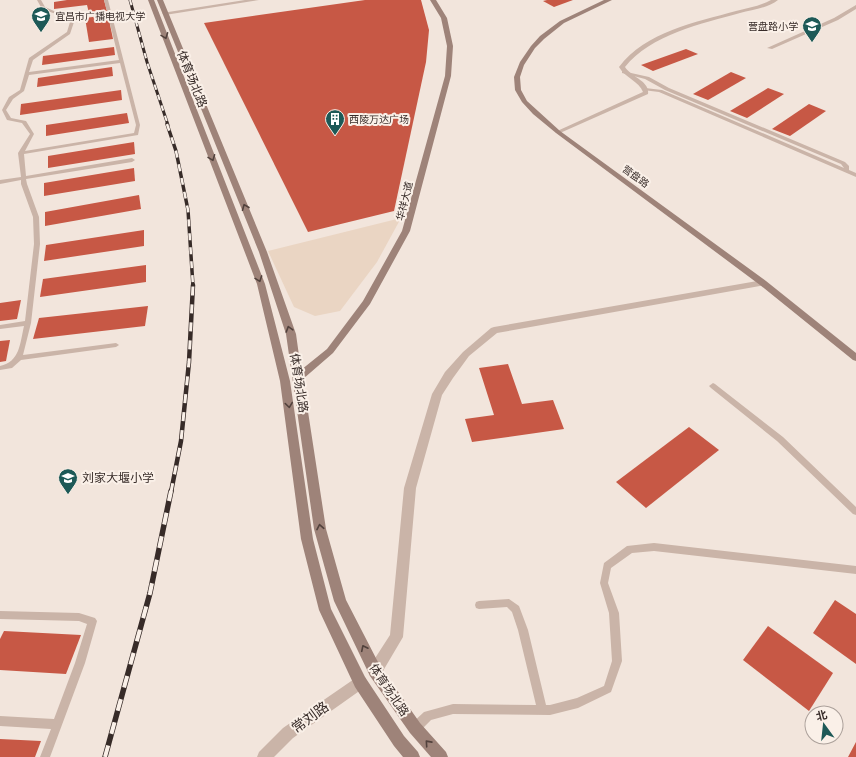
<svg xmlns="http://www.w3.org/2000/svg" width="856" height="757" viewBox="0 0 856 757" font-family="'Asap Condensed','Noto Sans SC',sans-serif">
	<rect width="100%" height="100%" fill="#f2e5dc"/>
	<!-- plaza -->
	<polygon fill="#ead5c3" points="401,218 377,262 340,311 315,316 294,307 268,251"/>
	<!-- building -->
	<g fill="#c75845">
		<polygon points="67,0 104,0 107,11 89,13 87,5 54,9 54,2"/>
		<polygon points="365,0 421,0 429,30 426,62 394,211 308,232 204,23"/>
		<polygon points="547,0 573,0 554,7 543,1"/>
		<polygon points="108,15 113,39 89,42 85,18"/>
		<polygon points="114,47 115,55 42,65 43,56"/>
		<polygon points="686,49 698,54 653,71 641,65"/>
		<polygon points="112,67 113,76 37,87 38,78"/>
		<polygon points="731,72 746,78 708,100 693,94"/>
		<polygon points="768,88 784,94 747,118 730,111"/>
		<polygon points="121,90 122,100 20,115 21,104"/>
		<polygon points="809,104 826,111 790,136 772,129"/>
		<polygon points="127,113 129,123 46,136 46,125"/>
		<polygon points="134,142 135,154 48,168 48,156"/>
		<polygon points="134,168 135,181 44,196 44,183"/>
		<polygon points="139,195 141,209 45,226 45,212"/>
		<polygon points="144,230 144,246 44,261 46,245"/>
		<polygon points="146,265 146,282 40,297 43,279"/>
		<polygon points="21,300 17,319 0,321 0,303"/>
		<polygon points="148,306 145,326 33,339 39,318"/>
		<polygon points="10,340 6,361 0,362 0,341"/>
		<polygon points="508,364 522,404 553,400 564,429 472,442 465,419 494,415 479,368"/>
		<polygon points="689,427 719,450 646,508 616,482"/>
		<polygon points="835,600 856,614 856,664 813,633"/>
		<polygon points="768,626 833,673 809,711 743,660"/>
		<polygon points="4,631 81,635 66,674 0,670 0,639"/>
		<polygon points="0,739 41,741 35,757 0,757"/>
		<polygon points="856,742 856,757 848,757"/>
	</g>
	<g fill="none" stroke-linecap="round" stroke-linejoin="round">
		<!-- lane -->
		<g fill="#cab4a8" fill-rule="evenodd">
			<path d="M37,0H41L45,7L54,11L71,13L74,22L70,34L33,60L29,72L119,60L104,0H108L140,125L138,135L24,154L26,176L132,158L135,160L132,162L26,179L27,184L39,217L40,244L31,323L23,355L116,343L119,345L116,347L21,360L12,368L0,370V366C20,362 20,343 24,326L0,329V325L25,321L34,244L33,217L21,184V180L0,184V180L21,177L18,153L30,134L22,123L7,120L2,110L9,97L20,90L29,58L67,32L70,22L68,15L53,13L42,9ZM120,63L136,125L134,133L25,151L34,134L26,121L11,118L6,110L13,99L24,91L29,75Z"/>
			<polygon points="622,71 649,77 669,88 845,162 849,166 849,170 856,173 856,177 659,92 643,90 643,88 645,88 662,90 844,168 841,164 665,90 645,79 622,73"/>
			<polygon points="713,383 715,384 783,437 856,507 856,515 853,514 777,441 711,388 709,386"/>
			<polygon points="654,543 856,566 856,574 654,551 632,553 611,568 608,583 619,613 622,661 611,692 578,708 550,715 453,714 431,720 419,732 415,733 411,732 410,728 411,724 424,712 453,704 536,705 518,630 512,612 507,607 479,609 476,608 475,605 476,602 479,601 509,599 519,606 528,630 546,705 550,705 577,698 604,686 612,661 609,613 600,583 604,563 627,546"/>
			<polygon points="0,611 79,613 95,618 97,621 85,663 50,757 40,757 51,729 0,726 0,716 54,719 75,663 87,624 79,621 0,619"/>
		</g>
		<!-- street -->
		<g fill="#cab4a8" fill-rule="evenodd">
			<polygon points="245,0 259,0 165,15 162,13"/>
			<path d="M771,0H778C768,8 752,10 740,13C703,23 650,35 625,67C631,77 650,81 648,94L560,133L555,132L643,92C639,81 625,78 619,67C645,32 696,22 736,11C748,8 760,6 771,0Z"/>
			<polygon points="856,5 856,9 838,20 772,49 767,48 834,18"/>
			<polygon points="763,280 767,283 766,285 497,333 469,356 453,378 442,395 416,488 403,637 380,676 375,678 370,676 368,671 370,666 390,635 404,488 432,394 445,372 463,352 491,328 494,327"/>
			<polygon points="360,675 365,677 367,682 365,687 293,738 274,757 257,757 259,752 283,728"/>
		</g>
		<!-- secondary -->
		<g fill="#9e8379" fill-rule="evenodd">
			<polygon points="148,0 154,0 265,284 290,381 313,539 331,609 365,677 404,736 418,752 420,757 403,757 394,746 355,687 319,610 301,539 280,381 257,284"/>
			<polygon points="157,0 163,0 267,252 296,334 301,370 327,349 363,301 402,231 445,76 447,46 441,18 430,0 436,0 447,18 453,46 451,76 410,231 370,304 333,353 303,379 326,529 346,600 380,666 420,723 446,752 448,757 431,757 410,733 370,676 334,601 314,529 286,334 259,252"/>
			<polygon points="604,0 612,0 564,23 544,39 535,48 524,65 520,77 521,90 527,101 560,131 766,281 856,353 856,361 853,360 760,285 556,133 533,114 522,102 515,90 514,77 520,62 531,46 540,36 560,21"/>
		</g>
		<defs>
			<polyline id="rail-far3" points="130,0 147,62 168,125"/>
			<polyline id="rail-far2" points="167,124 176,151 188,210 193,286"/>
			<polyline id="rail-far1" points="171,492 181,441 189,362 193,285"/>
			<polyline id="rail" points="105,757 150,593 171,491"/>
		</defs>
		<!-- rail-far3 casing -->
		<use href="#rail-far3" stroke="#372b28" stroke-width="3"/>
		<!-- rail-far2 casing -->
		<use href="#rail-far2" stroke="#372b28" stroke-width="3.5"/>
		<!-- rail-far1 casing -->
		<use href="#rail-far1" stroke="#372b28" stroke-width="4.5"/>
		<!-- rail casing -->
		<use href="#rail" stroke="#372b28" stroke-width="5.5"/>
		<!-- rail-far3 -->
		<use href="#rail-far3" stroke="#faf0e8" stroke-width="2" stroke-dasharray="5.5" stroke-linecap="butt"/>
		<!-- rail-far2 -->
		<use href="#rail-far2" stroke="#faf0e8" stroke-width="2.5" stroke-dasharray="7" stroke-linecap="butt"/>
		<!-- rail-far1 -->
		<use href="#rail-far1" stroke="#faf0e8" stroke-width="3" stroke-dasharray="9" stroke-linecap="butt"/>
		<!-- rail -->
		<use href="#rail" stroke="#faf0e8" stroke-width="4" stroke-dasharray="12" stroke-linecap="butt"/>
	</g>
	<!-- one-way arrows -->
	<defs><path id="oneway-chevron" d="M-2-3.5L2.5 0L-2 3.5" fill="none" stroke-width="1.6" stroke-linecap="round" stroke-linejoin="round"/></defs>
	<g stroke="#51413c">
		<use href="#oneway-chevron" transform="translate(165 36) rotate(69)"/>
		<use href="#oneway-chevron" transform="translate(212 158) rotate(69)"/>
		<use href="#oneway-chevron" transform="translate(245 207) rotate(-112)"/>
		<use href="#oneway-chevron" transform="translate(259 279) rotate(70)"/>
		<use href="#oneway-chevron" transform="translate(289 329) rotate(-107)"/>
		<use href="#oneway-chevron" transform="translate(289 405) rotate(82)"/>
		<use href="#oneway-chevron" transform="translate(320 527) rotate(-101)"/>
		<use href="#oneway-chevron" transform="translate(364 648) rotate(-116)"/>
		<use href="#oneway-chevron" transform="translate(428 743) rotate(-132)"/>
	</g>
	<!-- icons -->
	<defs>
		<symbol id="school-pin" viewBox="-11 -11 22 30"><path d="M0 17L-7.5 6A9.5 9.5 0 1 1 7.5 6Z" fill="#1d5957" stroke="#faf0e8"/><path d="M0-5L7-2L0 1L-7-2ZM-4 1L0 2.5L4 1V4Q0 6-4 4Z" fill="#fff"/></symbol>
		<symbol id="building-pin" viewBox="-11 -11 22 30"><path d="M0 17L-7.5 6A9.5 9.5 0 1 1 7.5 6Z" fill="#1d5957" stroke="#faf0e8"/><path d="M-4-6H4V6H1V3H-1V6H-4ZM-2.5-4.3h1.7v1.8h-1.7ZM.8-4.3h1.7v1.8H.8ZM-2.5-1h1.7V.8h-1.7ZM.8-1h1.7V.8H.8Z" fill="#fff"/></symbol>
	</defs>
	<g fill-rule="evenodd">
		<use href="#school-pin" x="30" y="5" width="22" height="30"/>
		<use href="#school-pin" x="801" y="15" width="22" height="30"/>
		<use href="#building-pin" x="324" y="108" width="22" height="30"/>
		<use href="#school-pin" x="57" y="467" width="22" height="30"/>
	</g>
	<g text-anchor="middle" stroke-width="4" stroke-linejoin="round" paint-order="stroke">
		<!-- far-poi labels -->
		<g font-size="10" fill="#372b28" stroke="#faf0e8" text-anchor="start">
			<text x="55" y="20">宜昌市广播电视大学</text>
			<text x="798" y="30" text-anchor="end">营盘路小学</text>
			<text x="349" y="123">西陵万达广场</text>
		</g>
		<!-- far-street labels -->
		<g font-size="10" fill="#372b28" stroke="#faf0e8">
			<text transform="translate(636 176) rotate(36)" y="4">营盘路</text>
			<text transform="translate(404 201) rotate(-76)" y="4">华祥大道</text>
		</g>
		<!-- street labels -->
		<g font-size="12" fill="#372b28" stroke="#faf0e8">
			<text transform="translate(192 79) rotate(68)" y="4">体育场北路</text>
			<text transform="translate(299 383) rotate(81)" y="4">体育场北路</text>
			<text transform="translate(389 690) rotate(56)" y="4">体育场北路</text>
		</g>
		<!-- poi labels -->
		<g font-size="12" fill="#372b28" stroke="#faf0e8" text-anchor="start">
			<text x="82" y="482">刘家大堰小学</text>
		</g>
		<!-- near-street labels -->
		<g font-size="14" fill="#372b28" stroke="#faf0e8">
			<text transform="translate(310 717) rotate(-36)" y="5">常刘路</text>
		</g>
	</g>
	<!-- north arrow -->
	<g transform="translate(824 725) rotate(345)"><circle r="19" fill="#faf0e8" stroke="#aca19b"/>
	<path d="M0-3L7 15L0 10L-7 15Z" fill="#1d5957"/>
	<text y="-6" font-size="11" font-weight="bold" text-anchor="middle" fill="#372b28">北</text>
	</g>
</svg>
